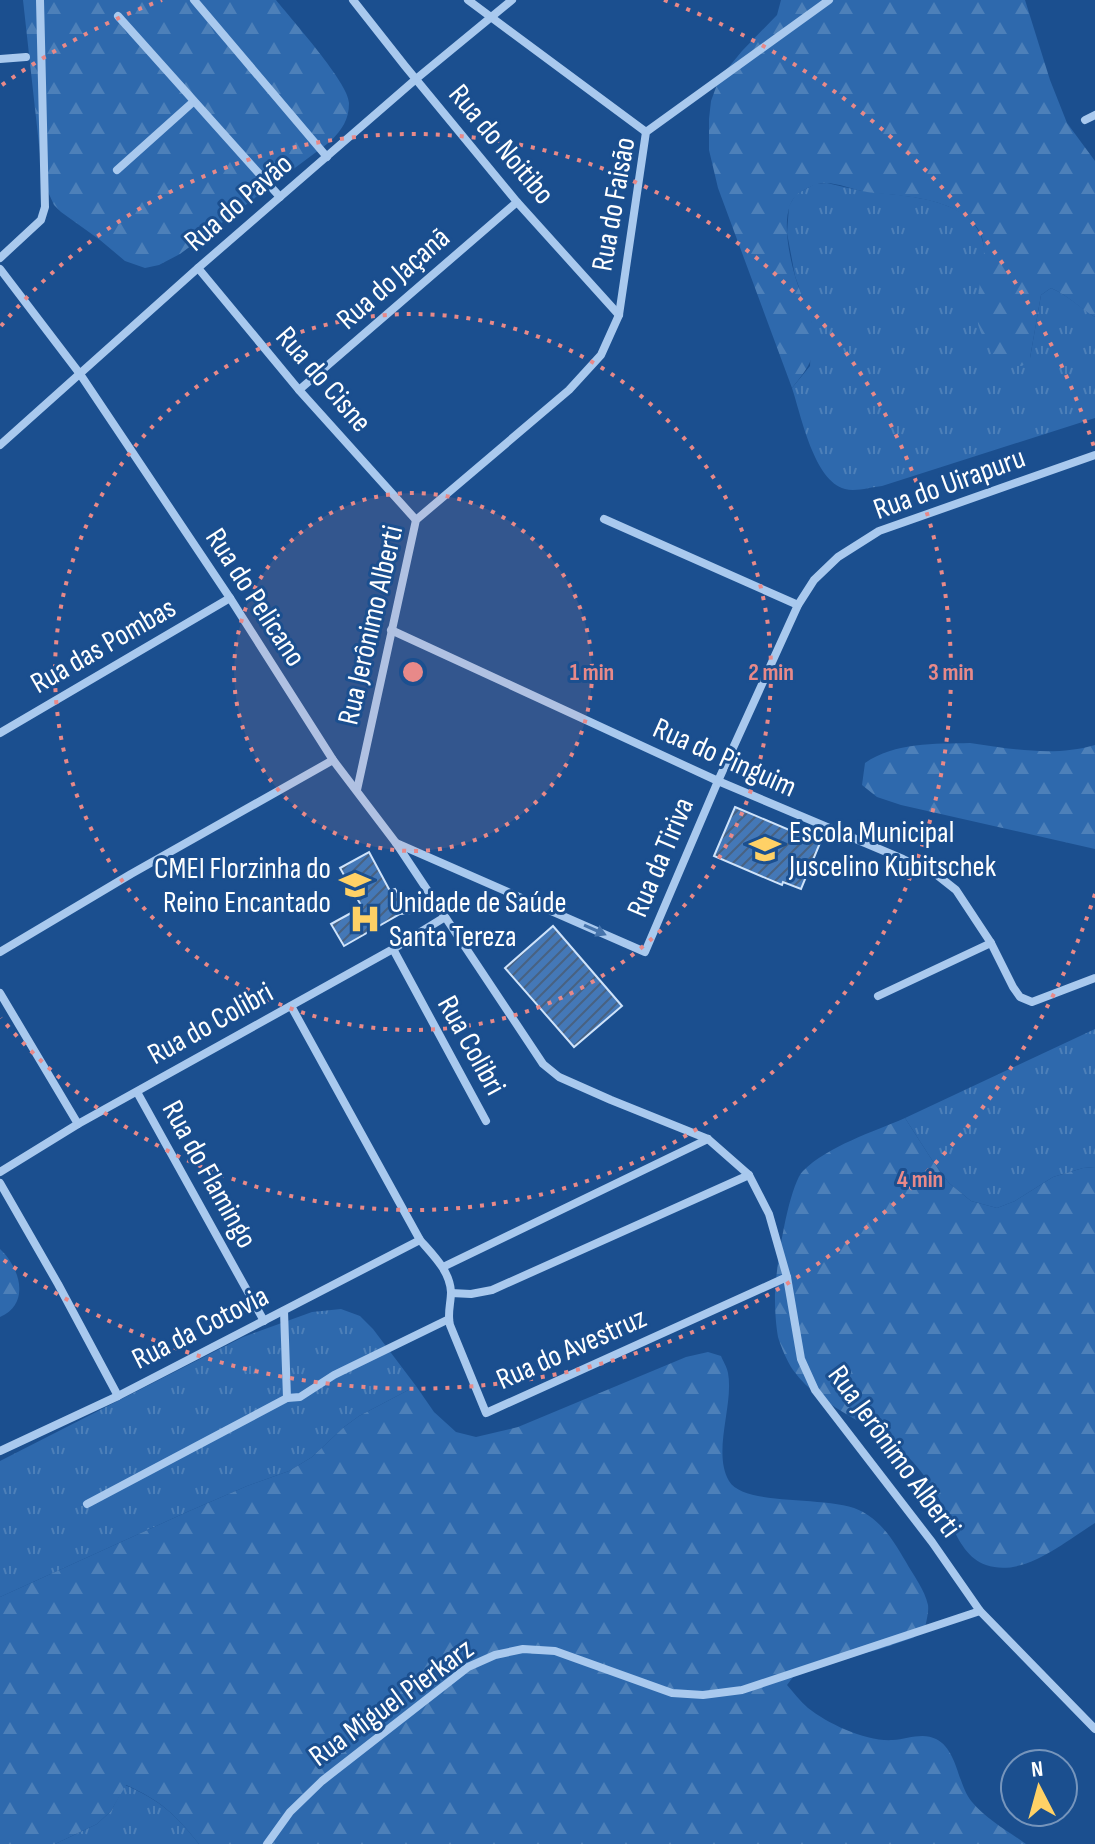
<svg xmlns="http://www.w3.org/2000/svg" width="1095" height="1844" viewBox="0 0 1095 1844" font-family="'Sofia Sans Condensed',sans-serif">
	<defs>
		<pattern id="grass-tufts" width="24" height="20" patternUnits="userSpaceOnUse" patternTransform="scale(2)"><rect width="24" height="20" fill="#2e69ad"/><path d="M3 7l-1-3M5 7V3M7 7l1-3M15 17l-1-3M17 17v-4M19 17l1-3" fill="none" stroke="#4d80b9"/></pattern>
		<pattern id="forest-firs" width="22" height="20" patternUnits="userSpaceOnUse" patternTransform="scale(2)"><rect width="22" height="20" fill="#2e69ad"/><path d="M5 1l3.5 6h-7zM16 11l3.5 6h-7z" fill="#4d80b9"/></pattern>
		<pattern id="building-hatch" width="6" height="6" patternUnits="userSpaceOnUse" patternTransform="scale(2)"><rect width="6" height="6" fill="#4478b7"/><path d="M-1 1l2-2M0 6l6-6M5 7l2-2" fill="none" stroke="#486282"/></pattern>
	</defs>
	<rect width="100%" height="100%" fill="#1b4f8f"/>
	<!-- grass -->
	<g fill="url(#grass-tufts)">
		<path d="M827,183C841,186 856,190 870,192C912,197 982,198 985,254C986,267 980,284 978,297L1030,358L1041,295L1051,288C1068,295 1080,308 1095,317V418L882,486C871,487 856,492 845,489C814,481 801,415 792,388L810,366L812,324L795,276L787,233L789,206L796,194L815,184Z"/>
		<polygon points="1095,1029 1095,1167 1083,1168 1053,1177 1015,1201 997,1208 971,1201 949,1183 932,1160 905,1118"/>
		<polygon points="341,1309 360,1316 373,1329 416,1386 359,1416 344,1427 312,1457 289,1471 247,1486 187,1512 0,1597 0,1461 243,1337 312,1312"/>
		<path d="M125,1785C160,1800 176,1815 199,1844H55L97,1824L111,1811Z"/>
	</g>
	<!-- forest -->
	<g fill="url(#forest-firs)">
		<path d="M23,0H276C291,19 349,83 349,103C349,120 342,129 331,141L180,254L159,265L145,268L125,261L100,240L61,212L54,205L43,181Z"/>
		<path d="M781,0H1025L1050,80L1067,123L1095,161V317C1079,308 1068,295 1051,288L1041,295L1030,358L1022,366L1000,362C990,348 980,337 977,319C973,291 996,248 975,225C957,205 929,199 903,196C891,194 879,194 867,192C853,190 839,183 825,183C816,183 810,187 802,191C777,204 789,254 795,276C801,297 814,318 815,340C815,360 804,373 792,388L718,188L709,150V119L711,101L719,79L742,51L777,15Z"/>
		<path d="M970,743C1011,749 1054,757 1095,745V849L901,805L877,797L862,785L865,763C895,742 935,744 970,743Z"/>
		<path d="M905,1118L932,1160L949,1183L971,1201L997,1208L1015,1201L1053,1177L1083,1168L1095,1167V1523C1064,1542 1024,1578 986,1565C959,1556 951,1519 938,1497C931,1485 922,1472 913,1462C880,1424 823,1412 793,1370C787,1361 781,1347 778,1337C776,1326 775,1312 775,1300C774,1277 788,1186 803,1171C828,1146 873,1132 905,1118Z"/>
		<path d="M0,1249C20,1268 31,1303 0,1317Z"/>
		<path d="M708,1352L721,1356C723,1361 727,1367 728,1373C734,1405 712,1452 729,1481C745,1508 833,1494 863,1512C884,1524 894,1542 906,1562C913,1575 925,1590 928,1605C929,1612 926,1622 925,1629L913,1638L877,1650L812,1666L796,1673L787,1685C793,1692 800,1701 808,1708C828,1724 867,1742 893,1740C907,1739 923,1732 936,1739C958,1750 957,1784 972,1802C986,1819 1008,1831 1026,1844H199C176,1815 160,1800 126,1785L111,1811L97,1824L55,1844H0V1597L187,1512L247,1486L289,1471L312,1457L344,1427L359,1416L416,1386L434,1412L456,1432L476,1437L518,1427L686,1357Z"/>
	</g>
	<!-- building -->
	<g fill="url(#building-hatch)" stroke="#cfe3fa" stroke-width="2">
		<polygon points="735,807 820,843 801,889 783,882 782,885 714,856"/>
		<polygon points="369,852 390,891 395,889 412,913 400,914 344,946 331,924 362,907 340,868"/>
		<polygon points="553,926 622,1006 574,1047 505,968"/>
	</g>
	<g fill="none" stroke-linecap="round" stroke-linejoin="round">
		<!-- minor -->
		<g stroke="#a9c9ee" stroke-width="8">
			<polyline points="194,0 327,157"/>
			<polyline points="353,0 405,66 517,202 619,315"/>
			<polyline points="468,0 646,132"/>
			<polyline points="118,16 280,197"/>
			<polyline points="0,59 26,57"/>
			<polyline points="1085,120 1095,115"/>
			<polyline points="117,170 193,102"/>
			<polyline points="0,258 41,220 45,207 40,0"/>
			<polyline points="198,268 299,390 416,520"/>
			<polyline points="0,269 80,374 230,598 333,760 396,843 543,1064 559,1077 611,1100 708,1139 749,1175 769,1214 787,1277 801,1359 815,1390 932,1542 980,1611 1095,1729"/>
			<polyline points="299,390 517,202"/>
			<polyline points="0,445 198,268 416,79 512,0"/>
			<polyline points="604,519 798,605"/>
			<polyline points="391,630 718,781 903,859 937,875 956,890 991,943 1013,987 1020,997 1032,1002 1095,978"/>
			<polyline points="0,733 230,598"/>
			<polyline points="357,790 416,520 569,390 601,355 619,315 646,132 829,0"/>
			<polyline points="396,843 645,952 718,781 798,605 814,580 838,557 879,531 1095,455"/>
			<polyline points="393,949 486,1121"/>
			<polyline points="0,952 131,874 333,760"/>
			<polyline points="0,993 78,1124"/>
			<polyline points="878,996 991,943"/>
			<path d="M291,1006L420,1240C433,1255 450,1271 451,1292C451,1303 447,1314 450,1325L486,1413L787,1277"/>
			<polyline points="137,1092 264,1321"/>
			<polyline points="0,1172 78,1124 393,949 445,917"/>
			<polyline points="0,1183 58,1284 118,1396"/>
			<polyline points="443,1267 708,1139"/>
			<polyline points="451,1293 471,1294 492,1290 749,1175"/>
			<polyline points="287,1398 300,1397 334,1375 449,1319"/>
			<polyline points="0,1451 118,1396 420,1240"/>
			<polyline points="87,1504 287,1398 284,1311"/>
			<polyline points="267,1844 290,1812 322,1781 468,1667 495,1655 523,1649 555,1651 672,1693 703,1695 742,1690 980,1611"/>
		</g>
	</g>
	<!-- one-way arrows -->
	<defs><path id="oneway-solid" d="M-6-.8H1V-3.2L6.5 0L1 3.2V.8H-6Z" transform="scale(2)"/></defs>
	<use fill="#4674ac" href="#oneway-solid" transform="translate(595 930) rotate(24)"/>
	<!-- distance rings -->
	<circle cx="413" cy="672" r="179" fill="#e88989" fill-opacity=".12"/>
	<g fill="none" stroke="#e88989" stroke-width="4" stroke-dasharray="4 8">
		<circle cx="413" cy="672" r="179"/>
		<circle cx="413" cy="672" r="358"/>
		<path d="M1 326A538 538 0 1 1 1 1018"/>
		<path d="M1095 894A717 717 0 0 1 2 1259M2 85A717 717 0 0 1 162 0M664 0A717 717 0 0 1 1095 450"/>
	</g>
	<!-- icons -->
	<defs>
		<symbol id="school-bare" viewBox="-9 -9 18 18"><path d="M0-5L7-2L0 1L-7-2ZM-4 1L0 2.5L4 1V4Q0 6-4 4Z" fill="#ffd166" stroke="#1b4f8f" stroke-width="2.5" paint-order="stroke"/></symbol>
		<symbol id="hospital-bare" viewBox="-9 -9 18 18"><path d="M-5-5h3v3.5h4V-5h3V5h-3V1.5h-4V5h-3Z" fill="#ffd166" stroke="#1b4f8f" stroke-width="2.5" paint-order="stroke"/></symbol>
	</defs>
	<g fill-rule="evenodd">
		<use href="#school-bare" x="743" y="827" width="44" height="44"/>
		<use href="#school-bare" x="333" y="863" width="44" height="44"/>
		<use href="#hospital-bare" x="343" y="897" width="44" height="44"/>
	</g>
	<g text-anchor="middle" stroke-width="6" stroke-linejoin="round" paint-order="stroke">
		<!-- street labels -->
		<g font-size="30" fill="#fff" stroke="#1b4f8f">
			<text transform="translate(502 144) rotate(50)" y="10">Rua do Noitibo</text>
			<text transform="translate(238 202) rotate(-41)" y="10">Rua do Pavão</text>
			<text transform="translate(613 204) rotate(-80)" y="10">Rua do Faisão</text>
			<text transform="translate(393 278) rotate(-41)" y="10">Rua do Jaçanã</text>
			<text transform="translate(324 379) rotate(49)" y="10">Rua do Cisne</text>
			<text transform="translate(949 483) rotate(-20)" y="10">Rua do Uirapuru</text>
			<text transform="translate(256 597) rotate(57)" y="10">Rua do Pelicano</text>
			<text transform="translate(370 625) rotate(-77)" y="10">Rua Jerônimo Alberti</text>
			<text transform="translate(103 645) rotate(-30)" y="10">Rua das Pombas</text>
			<text transform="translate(725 757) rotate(24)" y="10">Rua do Pinguim</text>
			<text transform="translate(660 857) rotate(-67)" y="10">Rua da Tiriva</text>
			<text transform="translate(210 1023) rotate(-29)" y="10">Rua do Colibri</text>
			<text transform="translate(472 1045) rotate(61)" y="10">Rua Colibri</text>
			<text transform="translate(210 1174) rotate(61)" y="10">Rua do Flamingo</text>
			<text transform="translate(200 1327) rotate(-27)" y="10">Rua da Cotovia</text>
			<text transform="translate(571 1348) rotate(-24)" y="10">Rua do Avestruz</text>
			<text transform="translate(895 1451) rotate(54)" y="10">Rua Jerônimo Alberti</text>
			<text transform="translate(391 1702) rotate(-36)" y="10">Rua Miguel Pierkarz</text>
		</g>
		<!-- poi labels -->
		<g font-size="30" fill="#fff" stroke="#1b4f8f" text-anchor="start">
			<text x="789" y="842">Escola Municipal<tspan x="789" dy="34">Juscelino Kubitschek</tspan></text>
			<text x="331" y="878" text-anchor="end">CMEI Florzinha do<tspan x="331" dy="34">Reino Encantado</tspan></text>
			<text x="389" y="912">Unidade de Saúde<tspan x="389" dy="34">Santa Tereza</tspan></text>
		</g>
	</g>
	<circle cx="413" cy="672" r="12" fill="#e88989" stroke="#1b4f8f" stroke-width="4"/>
	<g font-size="24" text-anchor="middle" font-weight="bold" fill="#e88989" stroke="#1b4f8f" stroke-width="6" stroke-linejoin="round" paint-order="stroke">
		<text x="592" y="680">1 min</text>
		<text x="771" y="680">2 min</text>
		<text x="951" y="680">3 min</text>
		<text x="920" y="1187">4 min</text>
	</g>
	<!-- north arrow -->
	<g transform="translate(1039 1788) rotate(354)"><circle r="38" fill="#1b4f8f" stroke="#7695bc" stroke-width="2"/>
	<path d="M0-6L14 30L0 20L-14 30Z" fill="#ffd166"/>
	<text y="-12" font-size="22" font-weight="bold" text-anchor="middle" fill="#ffffff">N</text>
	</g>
</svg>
